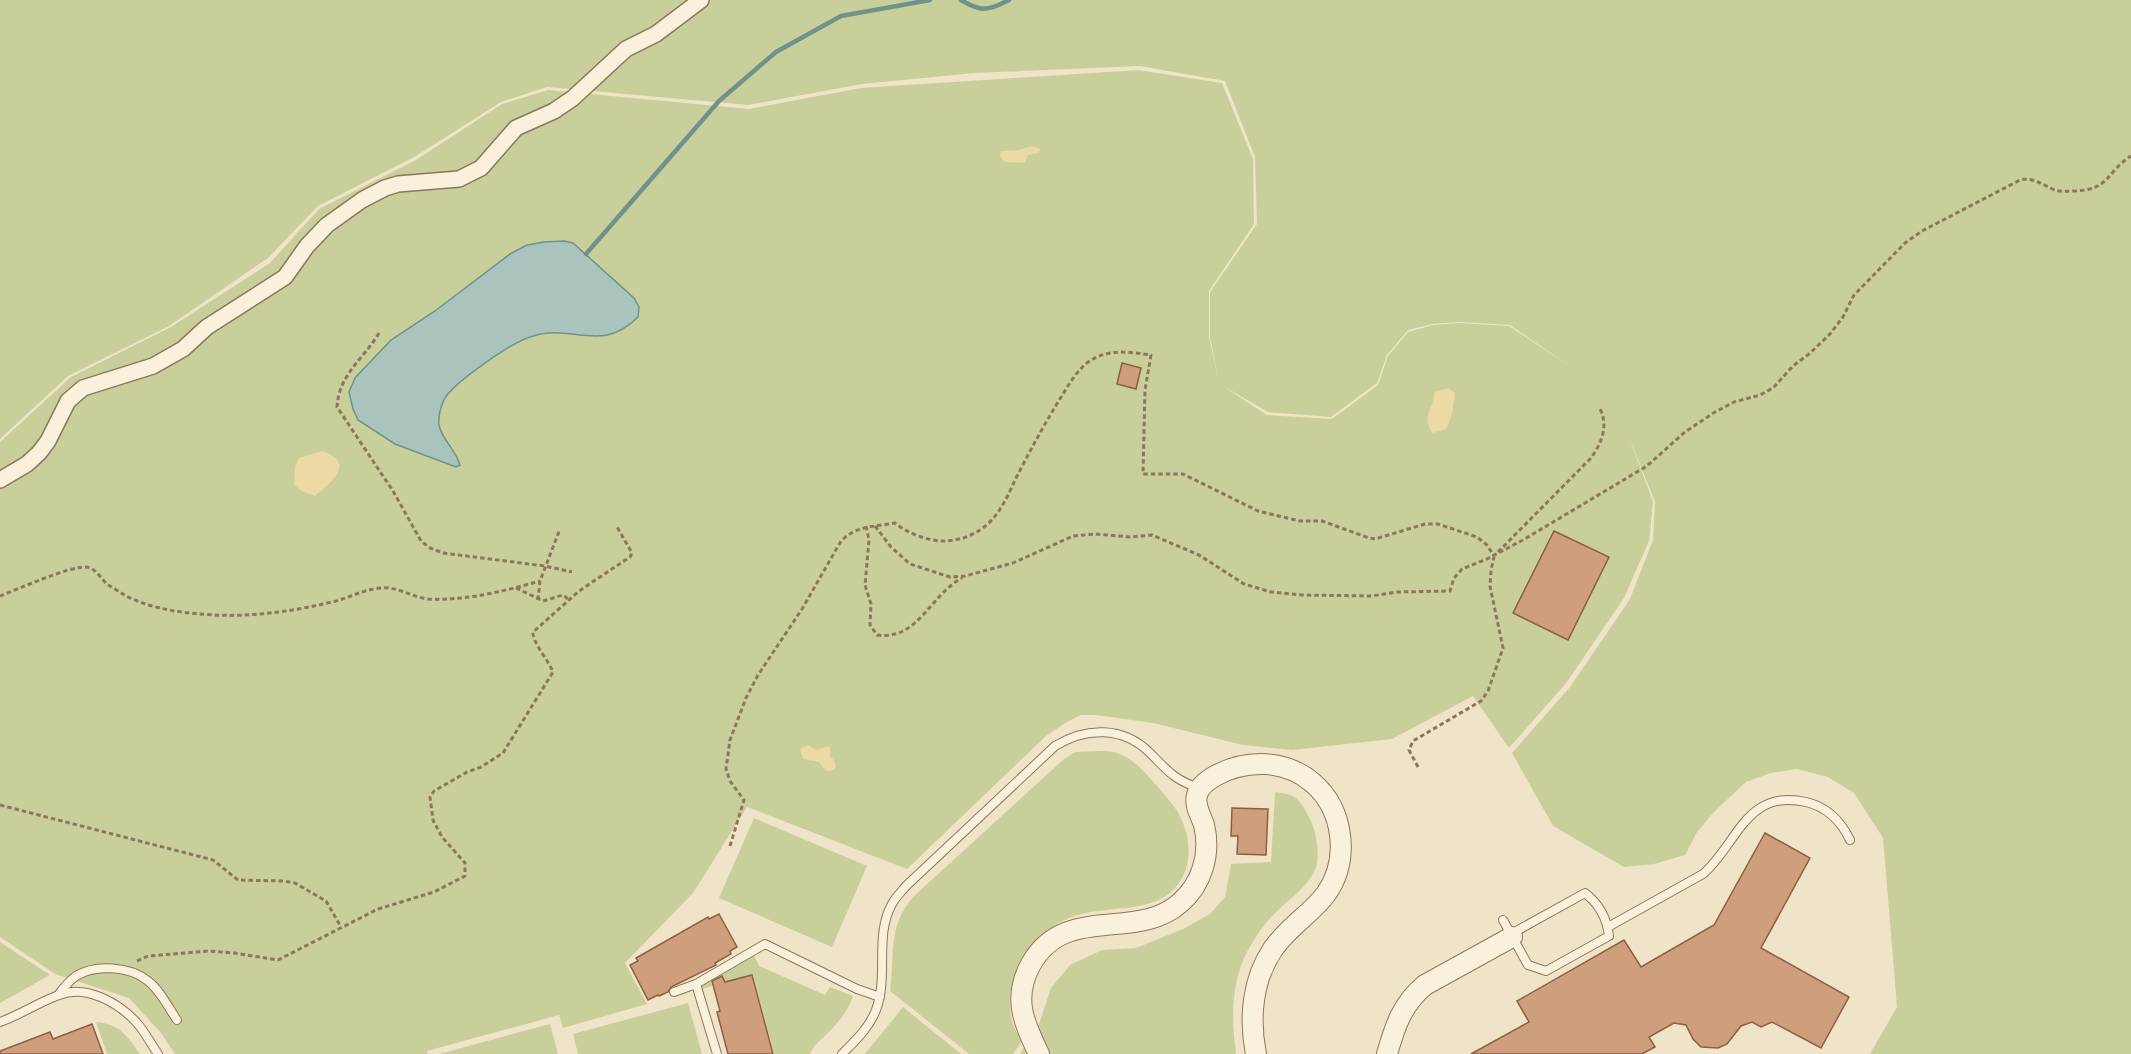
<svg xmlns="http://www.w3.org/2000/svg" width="2131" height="1054" viewBox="0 0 2131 1054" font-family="Georgia,serif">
	<rect width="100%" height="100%" fill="#f0e4c8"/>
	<!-- green -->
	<g fill="#c9cf9b" fill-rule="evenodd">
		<path d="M0,0H2131V1054H1870L1897,1007L1883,838L1854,793L1828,777L1797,769L1771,773L1746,782L1715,811L1697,832L1685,855L1654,864L1624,867L1553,826L1512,753L1570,687L1630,599L1653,540L1655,502L1629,437L1653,502L1649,541L1624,598L1567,682L1509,748L1473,696L1392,739L1292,750L1243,745L1153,723L1096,715H1081L1065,723L1046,736L907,869L747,807L693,893L625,963L647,1004L563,1028L559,1015L427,1051L428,1054H175L161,1033L129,998L55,974L0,937V442L71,377L171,327L270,263L319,209L416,160L502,104L548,90L749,109L861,88L1138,70L1222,83L1253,159L1254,224L1209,291V337L1219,383L1210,337V292L1257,224L1255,157L1225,81L1140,66L974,73L862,84L748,105L547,87L501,102L416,156L318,206L268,258L169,326L68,376L0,439ZM1460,322L1510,325L1571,367L1509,326L1459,323L1433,325L1408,332L1388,356L1378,385L1332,419L1267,415L1223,386L1268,412L1331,417L1377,383L1387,355L1408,330L1433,324Z"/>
		<path d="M1099,751C1105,751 1112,751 1117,753C1138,760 1154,783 1168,799C1196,829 1199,885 1154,902C1132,910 1105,908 1082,914C1037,924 1003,971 1011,1017C1012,1025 1018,1034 1022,1041L1013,1054H969L890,991C895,953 887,926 914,896L1064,759L1075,752Z"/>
		<path d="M1275,792C1296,794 1300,799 1309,817C1316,828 1321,858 1315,870C1307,888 1288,900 1275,913C1262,926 1249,946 1242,963C1231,992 1232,1024 1236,1054H1020L1039,1024L1051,988L1070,965L1102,950L1136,948L1183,929L1210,914L1225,897L1231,864L1271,862Z"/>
		<polygon points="754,818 867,866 832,947 719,898"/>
		<polygon points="0,942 50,975 0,1003"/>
		<path d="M754,955L759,966L825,995L830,987L853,996C848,1010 840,1021 829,1032C822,1039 814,1044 810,1054H774L753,974L702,989L701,984Z"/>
		<polygon points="688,1003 702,1054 578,1054 573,1034"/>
		<polygon points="903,1007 961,1054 865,1054"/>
		<path d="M96,1022C120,1024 127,1036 140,1054H107Z"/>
		<polygon points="550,1024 558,1054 439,1054"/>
	</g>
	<!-- sand -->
	<g fill="#ecd9a5">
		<polygon points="1032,146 1041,149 1038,153 1028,155 1025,163 1005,162 1000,156 1001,151 1019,150"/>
		<path d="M1448,388L1455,393C1453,408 1453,415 1446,429L1432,433C1421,412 1434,412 1434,392Z"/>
		<path d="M322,451C357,463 331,483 315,496L302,491L294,485L295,468L299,458Z"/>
		<polygon points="808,745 816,750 828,746 830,748 830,757 834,760 836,766 834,770 826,771 819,762 803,759 800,749"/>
	</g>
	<!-- water -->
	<path fill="#a9c4bc" stroke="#6f938a" stroke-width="1.5" d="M564,241L573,243L634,298L639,307L638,317C600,355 572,322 530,337C511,343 456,381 445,398C441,405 438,416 439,425C442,440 456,450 460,465L456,467L395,444L358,420L353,409L349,392L355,378L391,340L435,311L510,254L527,245L544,242Z"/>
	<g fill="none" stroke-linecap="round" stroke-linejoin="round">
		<!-- stream -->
		<g stroke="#6f938a" stroke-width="4.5">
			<path d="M961,0C981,12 988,11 1009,0"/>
			<polyline points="586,254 719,101 776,52 841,16 930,0"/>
		</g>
	</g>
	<!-- building -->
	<g fill="#cf9f7d" stroke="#8d5f41" stroke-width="1.5">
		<polygon points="1122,363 1141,368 1136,389 1117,384"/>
		<polygon points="1554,531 1609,557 1568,640 1513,613"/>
		<polygon points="1232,808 1268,809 1266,855 1237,854 1238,836 1231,836"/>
		<polygon points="1765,833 1810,858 1761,948 1849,997 1821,1048 1772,1022 1761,1027 1752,1022 1741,1026 1727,1044 1718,1048 1701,1047 1693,1039 1686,1025 1674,1023 1649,1037 1655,1047 1642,1054 1471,1054 1529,1022 1517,1001 1624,940 1641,967 1714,925"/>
		<polygon points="719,914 737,947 730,951 731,954 715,963 716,965 671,987 668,992 659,996 658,995 648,1000 630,965 638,961 636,958 708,917 709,919"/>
		<polygon points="752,975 773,1054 728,1054 717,1012 720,1011 712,981 722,976 725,982"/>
		<polygon points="92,1024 103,1054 0,1054 0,1051 50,1032 53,1039"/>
	</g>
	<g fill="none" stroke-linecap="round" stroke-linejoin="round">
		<defs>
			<g id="service">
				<path d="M1503,920L1528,965L1546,971L1609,936C1607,918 1599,904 1585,893L1511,934"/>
				<path d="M1608,927L1703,874C1737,845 1746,788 1806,802C1827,807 1841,821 1850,840"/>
				<polyline points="696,984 717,1054"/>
				<polyline points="674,992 696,984 765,944 857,989 880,997"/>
				<path d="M59,994C64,987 69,981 76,976C95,964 130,966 148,981C160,990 168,1007 177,1020"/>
				<path d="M0,1022C20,1015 39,1002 59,995C86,984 119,1003 137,1023C145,1032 151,1044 158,1054"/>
				<path d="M842,1054C856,1040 869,1028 876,1010C889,976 874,936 892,904C895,898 901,892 906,886L1055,746C1086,727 1123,726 1150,753C1167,770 1174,780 1199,788"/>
			</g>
			<polyline id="minor" points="0,480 27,464 39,453 48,441 68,401 83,388 153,366 183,349 207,327 285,277 307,246 327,225 362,200 385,188 398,184 459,179 481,168 516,128 554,111 573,98 626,49 656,34 701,0"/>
			<g id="tertiary">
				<path d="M1039,1054C1024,1023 1012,998 1031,964C1065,903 1136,942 1180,903C1202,884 1211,854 1204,825C1201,815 1194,806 1197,795C1199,787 1208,780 1215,776C1246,759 1285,759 1313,783C1344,810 1350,860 1326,894C1311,914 1288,927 1273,949C1252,980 1249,1019 1256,1054"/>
				<path d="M1387,1054C1395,1026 1402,1004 1425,985L1512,937"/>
			</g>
		</defs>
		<!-- service casing -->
		<use href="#service" stroke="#8d765c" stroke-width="10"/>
		<!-- minor casing -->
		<use href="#minor" stroke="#8d765c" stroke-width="18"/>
		<!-- tertiary casing -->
		<use href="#tertiary" stroke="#8d765c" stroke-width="22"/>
		<!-- path -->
		<g stroke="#8d765c" stroke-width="3" stroke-dasharray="4.5 3" stroke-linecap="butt">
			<path d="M379,333C363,360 339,374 337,407L393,491L421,541L430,548L443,553L545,566L572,572"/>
			<path d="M866,526L869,540L865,585L871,604L870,625L877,635C918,641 930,595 962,578"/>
			<path d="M875,526L891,547L910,564L950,577L965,576L1013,563L1073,536L1095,534L1131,537L1152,535L1199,555L1244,584L1271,592L1301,595L1372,596L1396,592L1450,591L1454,578L1462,569L1487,559L1523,540L1647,466L1685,432L1715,412L1734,402L1760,395L1773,388L1793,366L1809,354L1830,334L1843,317L1854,295L1905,243L1922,231L2020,180C2034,177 2042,185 2055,190C2061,192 2067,191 2074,191C2110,190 2105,173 2131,156"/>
			<path d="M1498,552L1590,459C1601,445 1609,426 1600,409"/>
			<polyline points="516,588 543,601 563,595 568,599"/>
			<path d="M0,596C18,589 70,566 86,567C96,568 100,578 107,584C113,588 120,592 126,596C155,610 183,613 214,615C253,617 294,611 332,602C349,598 362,590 380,588C398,586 411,597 428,599C466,601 504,591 540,581"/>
			<polyline points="538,600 540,581 560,529"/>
			<polyline points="1418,767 1409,750 1413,741 1481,701 1488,691 1503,648 1490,586 1491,570 1494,557"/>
			<polyline points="0,805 213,860 238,880 284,881 295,883 326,901 341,927"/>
			<path d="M730,846L744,800L730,781L726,769L730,740L746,698L758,675L802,609L841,541C857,525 875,527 895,523C907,533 926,540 941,541C957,541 971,537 984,527C1000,515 1008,495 1016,478C1031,449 1046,421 1063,394C1071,381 1079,367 1093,359C1110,349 1131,352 1151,355L1145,390L1143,474H1183L1258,511L1300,521H1322L1369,538L1375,539L1425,524H1438L1477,537L1487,545L1494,556"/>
			<path d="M137,961L148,956L208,951L234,953L278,960L378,909L434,892L465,876V863L442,837L433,820L430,797L434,791L467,772L481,767L503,753L553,672C549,661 532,642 533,632L579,591L630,557L632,553L617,527"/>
		</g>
		<!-- service -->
		<use href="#service" stroke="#faf1dc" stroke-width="8"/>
		<!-- minor -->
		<use href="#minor" stroke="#faf1dc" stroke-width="15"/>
		<!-- tertiary -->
		<use href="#tertiary" stroke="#faf1dc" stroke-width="20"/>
	</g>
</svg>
